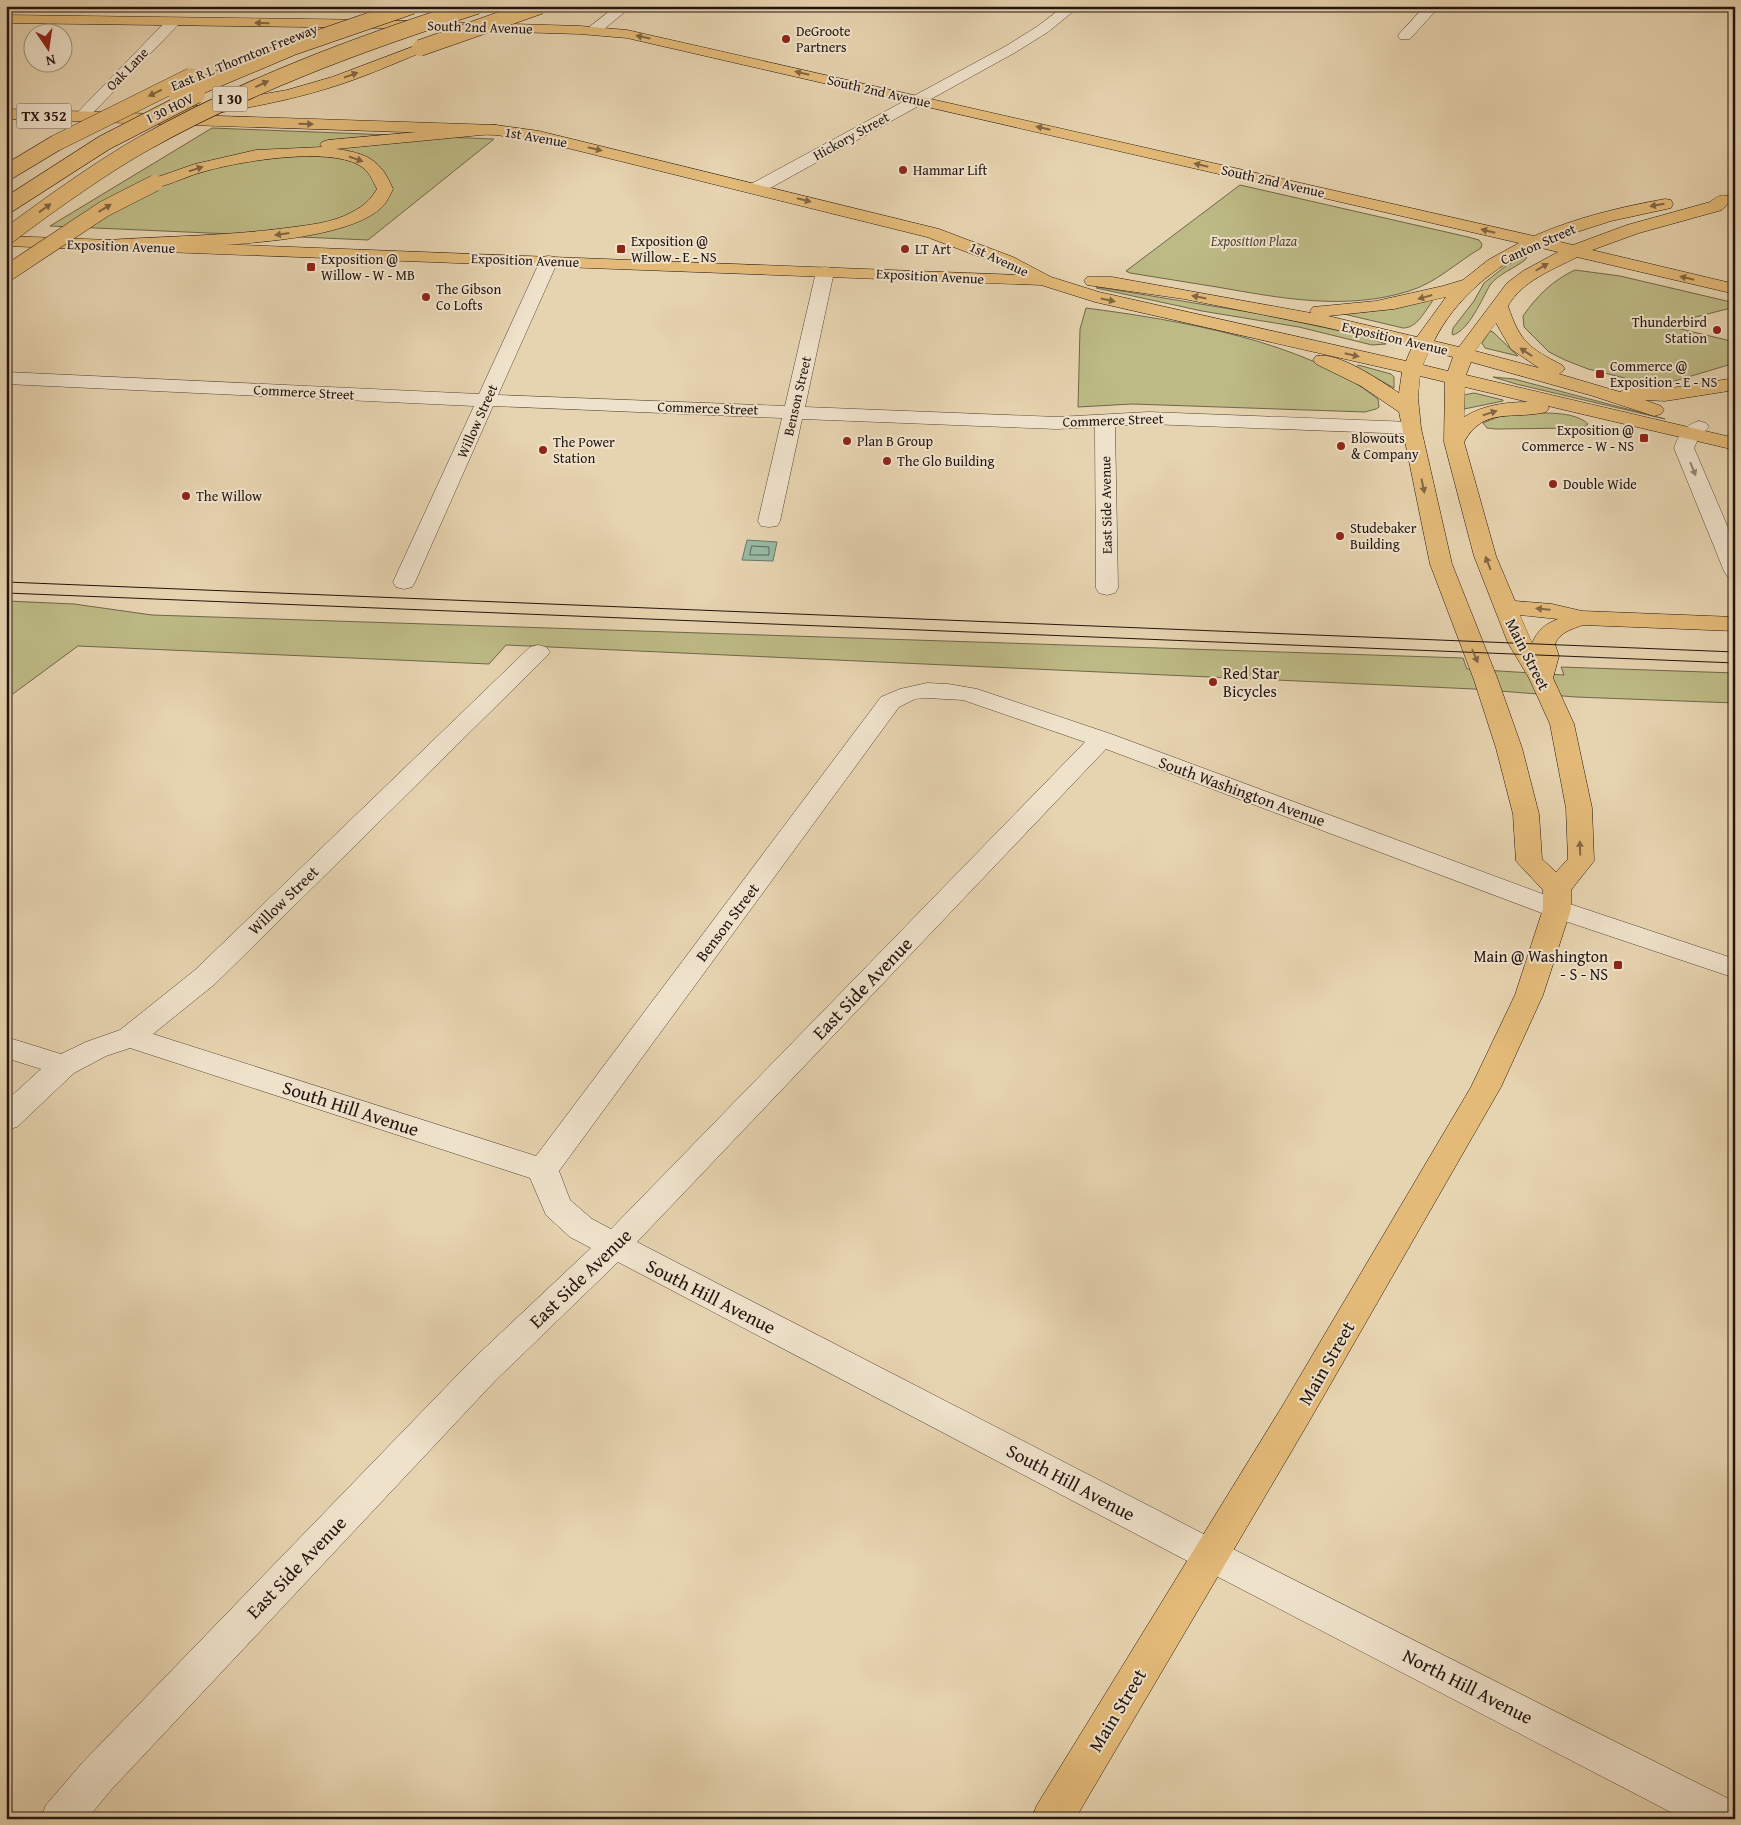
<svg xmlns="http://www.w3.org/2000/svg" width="1741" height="1825" viewBox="0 0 1741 1825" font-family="'Gentium Book Plus',serif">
	<rect width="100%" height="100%" fill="#e6d3af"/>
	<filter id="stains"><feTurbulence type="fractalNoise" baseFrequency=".004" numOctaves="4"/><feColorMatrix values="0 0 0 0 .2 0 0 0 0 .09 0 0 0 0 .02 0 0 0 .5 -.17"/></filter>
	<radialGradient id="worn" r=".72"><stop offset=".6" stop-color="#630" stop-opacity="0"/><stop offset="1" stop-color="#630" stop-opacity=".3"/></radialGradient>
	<!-- green -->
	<g fill="#bdba85" stroke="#70664a">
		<polygon points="212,128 494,139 368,240 50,226"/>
		<path d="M1240,185L1468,237L1479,240L1482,244L1481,248C1457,262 1436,283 1409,291C1346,311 1280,298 1217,287C1188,282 1159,278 1130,273L1126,271Z"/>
		<path d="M1525,257H1527L1525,260C1515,268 1498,274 1490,285C1482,299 1469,330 1453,335L1452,334L1453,328L1474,301L1484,283L1507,265Z"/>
		<path d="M1575,270L1620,276L1735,303V307L1664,325L1735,342V363L1661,385L1649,384L1588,369L1565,360L1549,352L1524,327L1523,316C1537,296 1553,280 1575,270Z"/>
		<polygon points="1097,287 1261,314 1364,336 1386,344 1372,345 1299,327 1202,311 1096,288"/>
		<path d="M1432,299V302C1424,312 1417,328 1403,328L1344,314L1391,309Z"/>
		<path d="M1086,308C1178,320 1306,341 1378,399L1379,407L1376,409L1365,412L1132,404L1078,407L1080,329Z"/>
		<polygon points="1490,331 1493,332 1518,356 1485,348 1482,343"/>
		<polygon points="1358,365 1391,374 1394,377 1394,388 1356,367"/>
		<polygon points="1493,377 1514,379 1665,419 1516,384"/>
		<polygon points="1474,393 1503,400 1503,401 1464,409 1464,395"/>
		<path d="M1532,413C1548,413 1576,412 1588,424L1584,427L1573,428L1496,429L1487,428L1483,423L1500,416Z"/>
		<polygon points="6,601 74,604 152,615 1463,658 1467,669 1564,675 1561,667 1735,673 1735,703 1576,697 1474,689 506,645 489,664 78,646 6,699"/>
	</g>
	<!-- water -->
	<polygon fill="#97b9a5" stroke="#687769" points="747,540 777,542 773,561 742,560"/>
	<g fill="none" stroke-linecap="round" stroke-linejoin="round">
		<!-- shore -->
		<polygon stroke="#5c665a" stroke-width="1" points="752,546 769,547 769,555 750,555"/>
		<defs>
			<g id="minor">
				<polygon points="616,6 632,6 598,34 588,34 586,31 588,28"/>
				<polygon points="1064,6 1080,6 1048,32 1016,52 763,192 751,192 749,188 751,184 1006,46 1038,26"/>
				<polygon points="1425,6 1440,6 1410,39 1400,39 1398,36 1400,33"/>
				<polygon points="173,18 180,22 178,25 86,120 76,120 73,117 76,114 168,19"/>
				<polygon points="549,256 555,257 558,261 498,395 785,406 816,272 819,268 825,267 831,268 834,272 805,407 1057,417 1149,412 1411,422 1418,424 1421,428 1418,432 1411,434 1149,424 1115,426 1118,588 1115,593 1107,595 1099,593 1096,588 1095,427 1057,429 802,419 780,521 777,526 769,527 761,526 758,521 782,418 493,406 415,582 412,587 404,589 396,587 393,582 474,406 6,384 6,372 479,394 540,261 543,257"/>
				<path d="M1699,421L1706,423L1709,427L1699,437L1694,448L1735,544V578L1727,576L1724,571L1674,448C1679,435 1684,425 1699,421Z"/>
				<path d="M538,645L546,647L550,652L546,657L215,984L153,1034L536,1156L881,697L900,689L927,683L948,684L977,689L1111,734L1567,903L1735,959V978L1547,915L1106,749L637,1242L1223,1544L1735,1802V1819H1684L1197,1566L618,1262L495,1381L111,1790L87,1819H40L46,1805L83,1762L471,1361L591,1248L570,1237L546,1215L530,1178L130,1048L106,1056L74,1073L17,1127L6,1130V1101L41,1069L6,1058V1037L61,1054L86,1042L120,1030L195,970L530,647ZM927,698L963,700L1085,742L611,1229L592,1219L570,1200L559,1171L899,707L915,699Z"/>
			</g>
			<path id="major" d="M6,15L379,20L580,26L627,30L1534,236C1575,218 1620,207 1665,199L1671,200L1673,204L1671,208L1611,221L1552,240L1573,245L1627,225L1710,202C1717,197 1720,194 1729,196L1731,200L1722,210L1639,233L1592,250L1735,284V294L1577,257C1552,270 1522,281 1508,306C1520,342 1529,348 1562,365L1565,369L1559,374L1620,392L1628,388L1665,389L1735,378V390L1665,401L1645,400L1661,406L1664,410L1661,414L1654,416L1593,396L1471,362L1466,375L1735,438V450L1548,406L1549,408L1546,412C1515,420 1483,406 1464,442L1496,556L1515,601L1552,604L1582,611L1735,617V631L1583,625C1572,629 1560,632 1555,644L1559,656L1553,678L1574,724L1592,808L1594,861L1571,890V909L1543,995L1501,1087L1307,1425L1075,1819H1031L1037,1805L1283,1405L1471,1087L1515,995L1543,909V890L1516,861L1513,814L1496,748L1474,680L1430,564L1399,412L1361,386L1316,364L1313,360L1316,356C1338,351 1381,381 1399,393L1402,372L1095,302L1041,285L6,246V236L1020,275L1001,265L927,237L539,141L496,135L6,119V109L496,125L539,131L939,229L1013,257L1051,277L1099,292L1406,361L1412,347L1320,326L1184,299L1087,285L1084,281L1087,277H1112L1311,313L1310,311L1313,307L1376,301L1443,286L1463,280L1488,260L1519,243L627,38L580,34L379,28L6,23ZM1537,247L1558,252L1523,271L1507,283L1459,347L1434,341C1455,299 1494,266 1537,247ZM1446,297L1417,337L1328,316L1394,309ZM1496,323L1511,349L1539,368L1475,351ZM1429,351L1453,357L1448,371L1423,365ZM1420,376L1445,382L1444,442L1474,556L1508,643L1529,678L1550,724L1566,808L1568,859L1556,872L1542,859L1539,814L1522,748L1498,680L1452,564L1421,428L1418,398ZM1465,387L1528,402C1506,402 1483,405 1464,417ZM1520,615L1558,619C1545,624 1538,630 1532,643Z"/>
			<g id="highway">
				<path d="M420,44L425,45L427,48L425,51C393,64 362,78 329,88C271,106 210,114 150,124L145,122L142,119L145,116L150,114L287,90L332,77Z"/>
				<path d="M496,125L502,127L504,130L502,133L336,149C367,153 381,160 393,189C390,195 386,204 381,208C337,249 169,246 107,250L101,249L98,245L101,241L107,240C167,236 227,236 286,228C308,225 333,223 352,212C364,206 370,200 377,189C372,179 369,171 359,165C327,147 241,161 206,171C189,175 173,184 155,188L149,186L147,183L149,180L195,164L256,150L322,147L320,145L322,142L328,140Z"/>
			</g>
		</defs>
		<!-- minor casing -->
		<use href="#minor" stroke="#534336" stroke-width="1"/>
		<!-- major casing -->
		<use href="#major" stroke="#22130e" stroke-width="1"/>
		<!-- highway casing -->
		<use href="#highway" stroke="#22130e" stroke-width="1"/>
		<!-- minor -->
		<use href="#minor" fill="#efe2cb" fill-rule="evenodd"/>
		<!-- major -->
		<use href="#major" fill="#e3ba78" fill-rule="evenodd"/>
		<!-- highway -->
		<use href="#highway" fill="#e3ba78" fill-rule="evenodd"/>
		<!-- tram -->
		<g stroke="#22130e" stroke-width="1">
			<polyline points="6,582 1735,652"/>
			<polyline points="6,593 1735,663"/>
		</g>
		<defs>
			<g id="highway-bridge">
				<polyline points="420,48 540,6"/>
				<polyline points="177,96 293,47 412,6"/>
				<polyline points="6,173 56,143 191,76"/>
				<polyline points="6,206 104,143 197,95"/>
				<path d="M6,237C50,204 94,172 141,145C247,85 361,43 477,6"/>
				<polyline points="6,274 104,209 155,183"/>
			</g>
		</defs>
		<!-- highway-bridge casing -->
		<use href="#highway-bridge" stroke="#22130e" stroke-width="17" stroke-linecap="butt"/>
		<!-- highway-bridge -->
		<use href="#highway-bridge" stroke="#e3ba78" stroke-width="16"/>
	</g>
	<!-- one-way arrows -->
	<defs><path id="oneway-solid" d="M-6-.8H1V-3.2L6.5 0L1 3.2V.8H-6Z" transform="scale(1.25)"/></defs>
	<g fill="#826643">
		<use href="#oneway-solid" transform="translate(262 23) rotate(-179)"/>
		<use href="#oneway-solid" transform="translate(643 37) rotate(-168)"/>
		<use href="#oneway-solid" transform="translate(802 73) rotate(-167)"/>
		<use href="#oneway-solid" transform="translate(351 75) rotate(-20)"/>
		<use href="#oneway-solid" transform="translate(262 84) rotate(-25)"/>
		<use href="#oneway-solid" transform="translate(155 93) rotate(154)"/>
		<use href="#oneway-solid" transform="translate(306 124) rotate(2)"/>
		<use href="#oneway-solid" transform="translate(1043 128) rotate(-167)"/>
		<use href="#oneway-solid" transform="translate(595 149) rotate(13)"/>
		<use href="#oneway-solid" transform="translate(356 159) rotate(19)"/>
		<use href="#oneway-solid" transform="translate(1201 165) rotate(-167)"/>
		<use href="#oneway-solid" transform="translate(196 169) rotate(-18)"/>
		<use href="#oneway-solid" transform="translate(804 200) rotate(14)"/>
		<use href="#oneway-solid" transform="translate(1657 205) rotate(170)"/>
		<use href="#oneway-solid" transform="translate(45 208) rotate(-36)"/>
		<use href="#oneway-solid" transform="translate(105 208) rotate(-31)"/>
		<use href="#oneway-solid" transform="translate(1488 231) rotate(-166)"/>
		<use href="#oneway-solid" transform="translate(282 234) rotate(172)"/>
		<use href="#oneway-solid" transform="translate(1542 267) rotate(-30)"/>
		<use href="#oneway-solid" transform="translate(1687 278) rotate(-167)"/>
		<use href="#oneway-solid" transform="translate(1199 297) rotate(-169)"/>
		<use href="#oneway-solid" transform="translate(1425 297) rotate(164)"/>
		<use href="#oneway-solid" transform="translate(1108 300) rotate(12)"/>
		<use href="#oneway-solid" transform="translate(1526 352) rotate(-146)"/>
		<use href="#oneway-solid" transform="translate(1352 355) rotate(13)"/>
		<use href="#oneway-solid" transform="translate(1490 413) rotate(-17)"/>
		<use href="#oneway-solid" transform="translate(1423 486) rotate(78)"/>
		<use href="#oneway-solid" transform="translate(1488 563) rotate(-111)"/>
		<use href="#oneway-solid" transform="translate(1543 609) rotate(-175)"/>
		<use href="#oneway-solid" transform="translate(1475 656) rotate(67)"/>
		<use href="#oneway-solid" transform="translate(1580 848) rotate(-92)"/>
	</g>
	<use fill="#938576" href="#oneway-solid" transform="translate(1693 469) rotate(68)"/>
	<!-- markers -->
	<g fill="#8f2418" stroke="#efe2cb" stroke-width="2">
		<circle cx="786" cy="39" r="5"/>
		<circle cx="903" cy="170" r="5"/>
		<rect x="616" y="244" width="10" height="10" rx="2.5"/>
		<circle cx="905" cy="249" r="5"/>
		<rect x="306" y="262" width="10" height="10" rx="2.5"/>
		<circle cx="426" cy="297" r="5"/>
		<circle cx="1717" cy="330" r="5"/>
		<rect x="1595" y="369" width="10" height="10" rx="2.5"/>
		<rect x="1639" y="433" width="10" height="10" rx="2.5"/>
		<circle cx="847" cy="441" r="5"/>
		<circle cx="1341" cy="446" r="5"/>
		<circle cx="543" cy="450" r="5"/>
		<circle cx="887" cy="461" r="5"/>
		<circle cx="1553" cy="484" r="5"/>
		<circle cx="186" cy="496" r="5"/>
		<circle cx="1340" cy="536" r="5"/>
		<circle cx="1213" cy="682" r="5"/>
		<rect x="1613" y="960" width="10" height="10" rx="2.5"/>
	</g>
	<g text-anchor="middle" stroke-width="4" stroke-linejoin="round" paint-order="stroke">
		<!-- far-street labels -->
		<g font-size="14" fill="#22130e" stroke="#efe2cb">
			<text transform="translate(480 27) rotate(2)" y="5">South 2nd Avenue</text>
			<text transform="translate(244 57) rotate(-22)" y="5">East R L Thornton Freeway</text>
			<text transform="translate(127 69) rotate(-46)" y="5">Oak Lane</text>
			<text transform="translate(879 91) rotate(13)" y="5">South 2nd Avenue</text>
			<text transform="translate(170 108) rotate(-26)" y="5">I 30 HOV</text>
			<text transform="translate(851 136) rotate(-29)" y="5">Hickory Street</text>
			<text transform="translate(536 137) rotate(10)" y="5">1st Avenue</text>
			<text transform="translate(1273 181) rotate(13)" y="5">South 2nd Avenue</text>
			<text transform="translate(1538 244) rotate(-24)" y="5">Canton Street</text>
			<text transform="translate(121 246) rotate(2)" y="5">Exposition Avenue</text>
			<text transform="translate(999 259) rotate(25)" y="5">1st Avenue</text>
			<text transform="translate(525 260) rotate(2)" y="5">Exposition Avenue</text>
			<text transform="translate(930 276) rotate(3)" y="5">Exposition Avenue</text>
			<text transform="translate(1395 338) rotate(13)" y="5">Exposition Avenue</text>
			<text transform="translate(304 392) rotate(3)" y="5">Commerce Street</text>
			<text transform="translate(797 396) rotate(-77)" y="5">Benson Street</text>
			<text transform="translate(708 408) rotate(2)" y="5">Commerce Street</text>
			<text transform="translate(1113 420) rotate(-2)" y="5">Commerce Street</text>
			<text transform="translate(477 421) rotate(-66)" y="5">Willow Street</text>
			<text transform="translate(1106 505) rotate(-91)" y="5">East Side Avenue</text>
		</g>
		<!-- far-poi labels -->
		<g font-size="14" fill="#22130e" stroke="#efe2cb" text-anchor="start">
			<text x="796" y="36">DeGroote<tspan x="796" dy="16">Partners</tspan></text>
			<text x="913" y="175">Hammar Lift</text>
			<text x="631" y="246">Exposition @<tspan x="631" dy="16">Willow - E - NS</tspan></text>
			<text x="915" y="254">LT Art</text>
			<text x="321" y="264">Exposition @<tspan x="321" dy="16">Willow - W - MB</tspan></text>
			<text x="436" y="294">The Gibson<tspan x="436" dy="16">Co Lofts</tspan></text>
			<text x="1707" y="327" text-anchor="end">Thunderbird<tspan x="1707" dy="16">Station</tspan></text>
			<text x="1610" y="371">Commerce @<tspan x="1610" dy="16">Exposition - E - NS</tspan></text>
			<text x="1634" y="435" text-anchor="end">Exposition @<tspan x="1634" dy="16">Commerce - W - NS</tspan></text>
			<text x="1351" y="443">Blowouts<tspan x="1351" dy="16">&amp; Company</tspan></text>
			<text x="857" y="446">Plan B Group</text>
			<text x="553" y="447">The Power<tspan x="553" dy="16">Station</tspan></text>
			<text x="897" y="466">The Glo Building</text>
			<text x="1563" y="489">Double Wide</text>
			<text x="196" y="501">The Willow</text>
			<text x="1350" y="533">Studebaker<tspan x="1350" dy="16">Building</tspan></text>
		</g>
		<!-- far-park labels -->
		<g font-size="14" font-style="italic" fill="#504532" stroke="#efe2cb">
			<text x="1254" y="246">Exposition Plaza</text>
		</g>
		<!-- shield labels -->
		<g fill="#efe2cb" stroke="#605147" stroke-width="1">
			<rect x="212.5" y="86.5" width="35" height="25" rx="4"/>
			<rect x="16.5" y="103.5" width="55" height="25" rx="4"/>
		</g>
		<g font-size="15" font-weight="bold" fill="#22130e">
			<text x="230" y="104">I 30</text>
			<text x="44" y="121">TX 352</text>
		</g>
		<!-- street labels -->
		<g font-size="16" fill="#22130e" stroke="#efe2cb">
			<text transform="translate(1528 654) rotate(63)" y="6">Main Street</text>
			<text transform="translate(1242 791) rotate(20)" y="6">South Washington Avenue</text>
			<text transform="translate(283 900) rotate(-44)" y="6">Willow Street</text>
			<text transform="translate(727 922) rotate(-53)" y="6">Benson Street</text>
		</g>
		<!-- poi labels -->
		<g font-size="16" fill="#22130e" stroke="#efe2cb" text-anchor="start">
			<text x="1223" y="679">Red Star<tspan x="1223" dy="18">Bicycles</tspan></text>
			<text x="1608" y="962" text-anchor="end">Main @ Washington<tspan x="1608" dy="18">- S - NS</tspan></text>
		</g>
		<!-- near-street labels -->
		<g font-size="19" fill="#22130e" stroke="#efe2cb">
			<text transform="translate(862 988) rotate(-46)" y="7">East Side Avenue</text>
			<text transform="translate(351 1108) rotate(18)" y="7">South Hill Avenue</text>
			<text transform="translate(580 1278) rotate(-44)" y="7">East Side Avenue</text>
			<text transform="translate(711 1296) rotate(27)" y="7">South Hill Avenue</text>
			<text transform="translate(1326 1363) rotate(-60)" y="7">Main Street</text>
			<text transform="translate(1071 1482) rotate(28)" y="7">South Hill Avenue</text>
			<text transform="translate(296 1567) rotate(-46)" y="7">East Side Avenue</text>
			<text transform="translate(1468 1686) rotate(27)" y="7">North Hill Avenue</text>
			<text transform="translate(1117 1710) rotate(-59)" y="7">Main Street</text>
		</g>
	</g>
	<!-- margin -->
	<rect width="1741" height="1825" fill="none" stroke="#e6d3af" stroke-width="25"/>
	<rect x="8" y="8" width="1726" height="1810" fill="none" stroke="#22130e" stroke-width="2.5"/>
	<rect x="12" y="12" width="1716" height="1800" fill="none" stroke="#22130e"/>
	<!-- north arrow -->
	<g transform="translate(48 48) rotate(167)"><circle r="24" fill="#efe2cb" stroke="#9d8f7f"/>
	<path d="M0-4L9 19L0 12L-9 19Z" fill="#8f2418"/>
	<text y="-8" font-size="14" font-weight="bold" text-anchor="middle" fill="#22130e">N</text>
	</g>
	<rect width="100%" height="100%" filter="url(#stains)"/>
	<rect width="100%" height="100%" fill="url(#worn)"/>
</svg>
